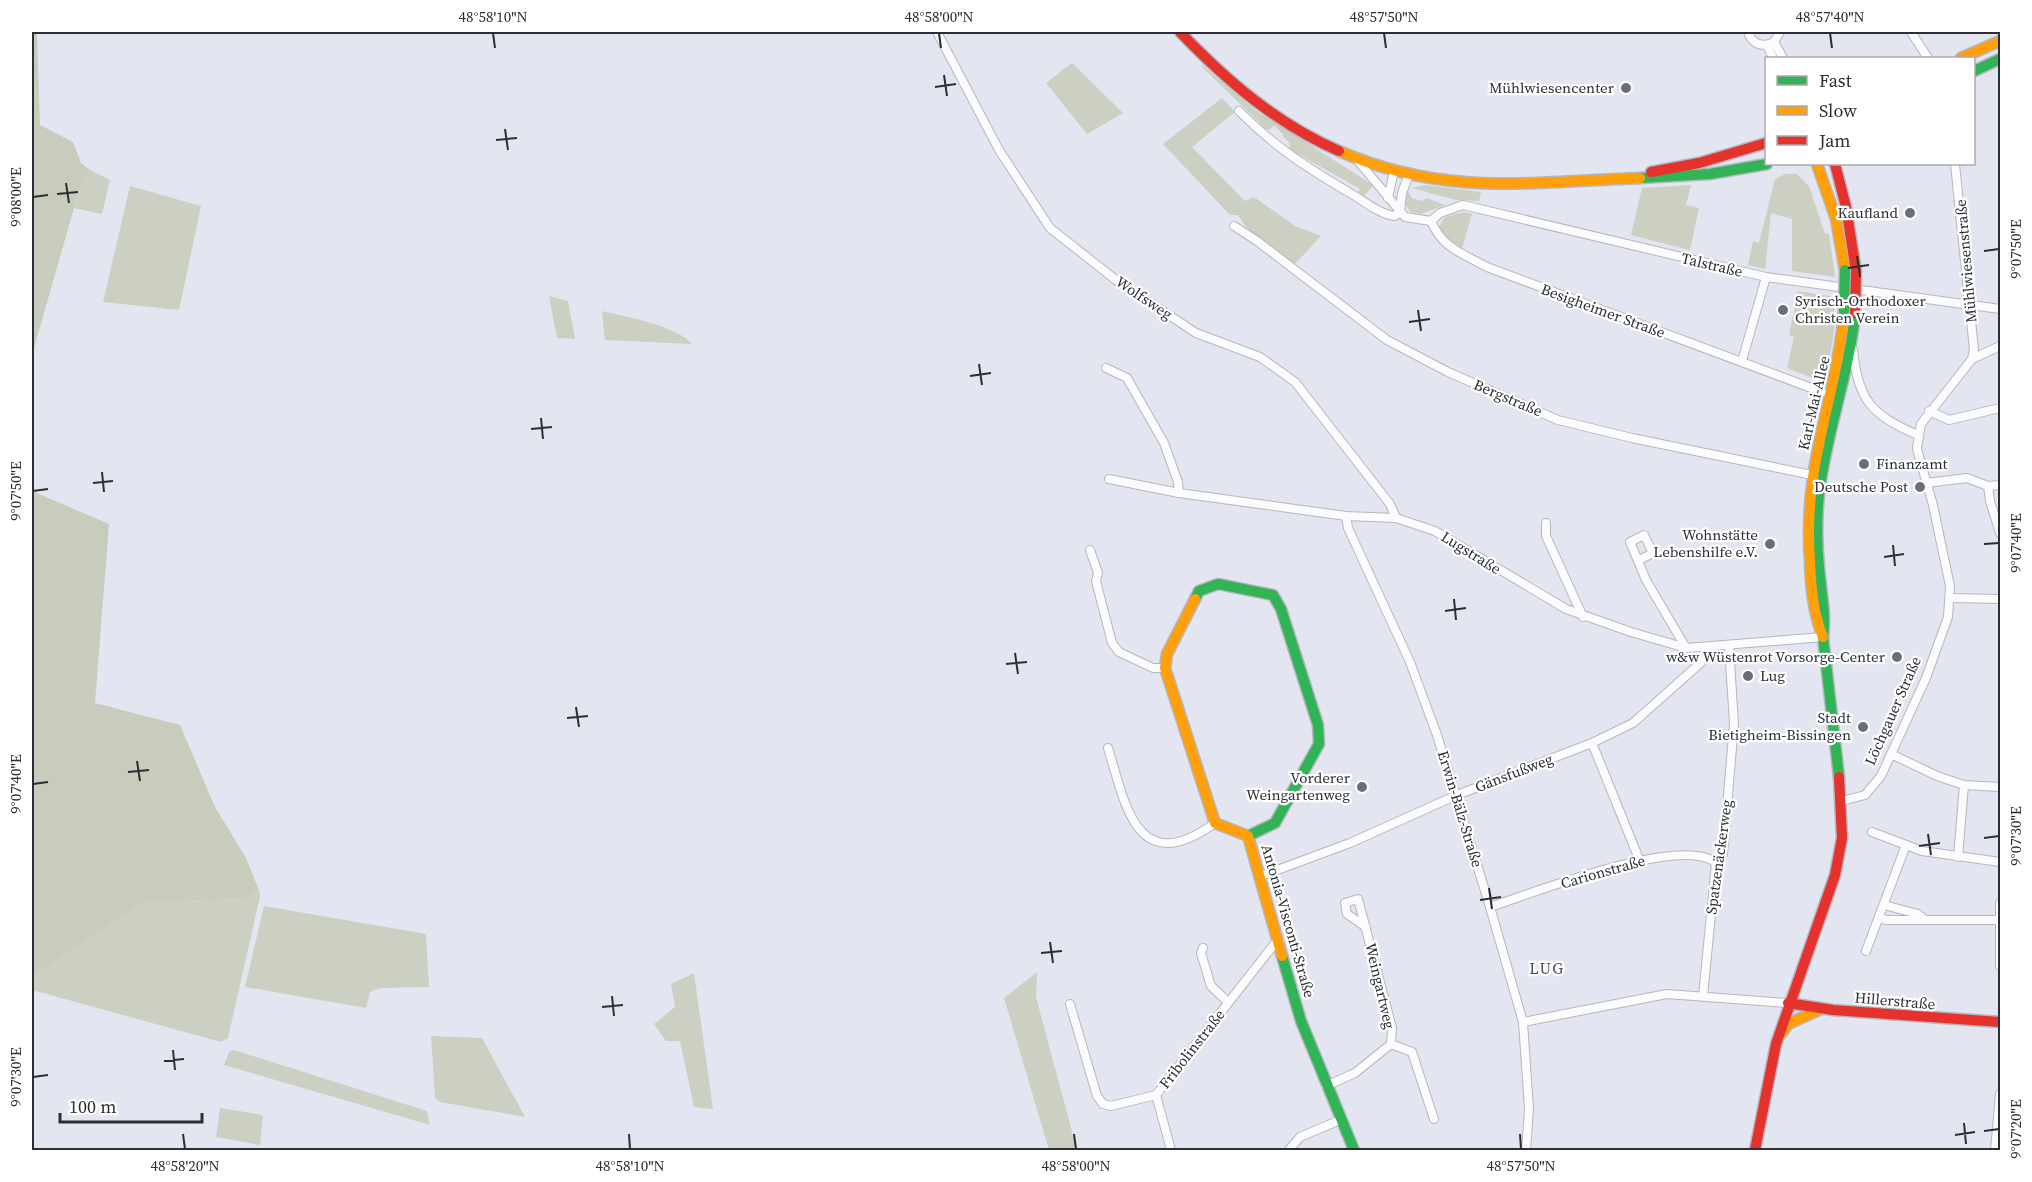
<svg xmlns="http://www.w3.org/2000/svg" width="2032" height="1182" viewBox="0 0 2032 1182" font-family="'Source Serif 4',serif">
	<rect width="100%" height="100%" fill="#e3e6f0"/>
	<!-- green -->
	<g fill="#cbd0c2">
		<polygon points="1072,63 1123,113 1087,134 1046,83"/>
		<polygon points="1202,65 1255,110 1373,185 1364,196 1358,192 1360,189 1289,149 1290,143 1283,137 1283,134 1274,126 1269,130 1266,129 1201,66"/>
		<polygon points="1222,98 1235,112 1192,147 1245,201 1254,197 1295,226 1321,236 1294,265 1246,227 1238,215 1230,215 1163,144"/>
		<polygon points="90,170 110,180 102,214 74,208 80,187"/>
		<polygon points="1785,174 1797,174 1809,186 1825,234 1829,234 1835,277 1792,271 1792,219 1771,213 1765,269 1748,265 1753,241 1759,243 1775,179"/>
		<polygon points="1426,185 1481,192 1479,201 1456,200 1412,188"/>
		<polygon points="1691,185 1686,205 1699,208 1690,250 1631,235 1642,188"/>
		<polygon points="130,186 201,206 179,310 103,302"/>
		<polygon points="1408,191 1412,198 1422,201 1427,198 1445,205 1421,214 1410,212 1404,201"/>
		<polygon points="1465,212 1472,214 1462,248 1451,244 1439,227 1445,217"/>
		<polygon points="1798,291 1835,297 1834,330 1826,383 1787,368 1794,337 1789,335"/>
		<polygon points="549,296 568,301 575,339 557,338"/>
		<path d="M602,311C626,317 676,325 692,344L605,340Z"/>
		<polygon points="259,890 260,896 228,1038 221,1042 32,990 32,976 146,902 245,899"/>
		<polygon points="264,906 426,934 429,987 380,988 370,992 366,1008 245,987"/>
		<polygon points="1037,972 1036,997 1077,1150 1049,1150 1004,998"/>
		<polygon points="694,973 713,1109 694,1107 680,1041 666,1041 654,1024 675,1007 671,984"/>
		<polygon points="431,1036 482,1038 525,1117 440,1102 435,1098"/>
		<polygon points="234,1050 427,1111 430,1125 224,1065 229,1052"/>
		<polygon points="220,1108 263,1115 260,1145 216,1137"/>
	</g>
	<!-- forest -->
	<g fill="#c8ccbd">
		<polygon points="32,32 37,32 40,125 73,142 81,163 90,170 80,187 32,355"/>
		<polygon points="32,491 109,524 95,703 180,725 215,807 246,858 259,890 245,899 146,902 32,976"/>
	</g>
	<g fill="none" stroke-linecap="round" stroke-linejoin="round">
		<defs>
			<g id="street">
				<polyline points="937,32 999,150 1050,228 1116,280 1196,333 1260,357 1295,382 1390,504 1396,518"/>
				<path d="M1748,32C1752,44 1762,48 1774,42L1780,32"/>
				<polyline points="1911,32 1928,58"/>
				<polyline points="1774,42 1783,58"/>
				<polyline points="1767,45 1773,58"/>
				<path d="M1239,111C1276,148 1306,167 1350,193C1364,201 1379,214 1395,216L1400,212"/>
				<polyline points="1358,161 1405,217 1431,221"/>
				<polyline points="1955,164 1974,350 1972,359"/>
				<polyline points="1388,198 1394,171"/>
				<polyline points="1400,212 1402,193 1409,174"/>
				<polyline points="1431,221 1440,213 1463,205 1766,277 2000,309"/>
				<path d="M1431,221C1443,249 1462,253 1487,267L1822,392"/>
				<polyline points="1234,226 1257,241 1387,340 1448,372 1558,420 1632,438 1817,476"/>
				<path d="M1853,350C1858,400 1871,415 1918,435"/>
				<polyline points="1742,361 1766,277"/>
				<polyline points="1106,368 1127,378 1164,443 1178,482 1179,493"/>
				<polyline points="1929,411 1949,420 2000,408"/>
				<polyline points="1109,479 1179,493 1346,516 1396,518 1435,531 1566,609 1631,632 1686,648 1823,637"/>
				<polyline points="1927,483 1967,478 1988,486 2000,485"/>
				<polyline points="1988,486 1990,501 2000,533"/>
				<polyline points="1346,516 1348,528 1410,662 1437,735 1490,907 1523,1022 1529,1109 1526,1150"/>
				<polyline points="1546,523 1546,536 1583,617"/>
				<polyline points="1090,550 1098,573 1096,581 1112,643 1119,652 1138,661 1153,668 1165,668"/>
				<polyline points="1639,560 1653,553 1644,535 1630,542 1646,580 1686,648"/>
				<polyline points="1951,598 2000,599"/>
				<polyline points="1592,743 1639,859"/>
				<path d="M1108,748C1126,807 1137,879 1215,823"/>
				<polyline points="1891,754 1937,776 1964,785 2000,787"/>
				<polyline points="1842,801 1865,795 1881,776 1926,678 1948,617 1950,586 1933,505 1920,460 1917,448 1921,424 1972,359 2000,346"/>
				<polyline points="1872,832 1922,851 2000,862"/>
				<polyline points="1958,857 1964,785"/>
				<polyline points="1261,876 1350,843 1457,795 1592,743 1633,723 1705,659 1706,648"/>
				<polyline points="2000,903 2000,966"/>
				<polyline points="1884,905 1918,914 1924,919"/>
				<path d="M1490,907C1533,893 1683,834 1716,863"/>
				<polyline points="1879,917 1886,920 2000,920"/>
				<polyline points="1366,927 1347,914 1345,903 1358,899 1392,1028 1391,1044 1412,1052 1434,1119"/>
				<polyline points="1203,948 1201,953 1211,986 1228,1002"/>
				<polyline points="1866,951 1906,845"/>
				<polyline points="1703,996 1716,863 1723,854 1734,724 1729,646"/>
				<polyline points="1070,1004 1097,1096 1103,1104 1111,1106 1156,1095"/>
				<polyline points="1523,1022 1667,994 1788,1003"/>
				<polyline points="1326,1086 1355,1073 1391,1044"/>
				<polyline points="1171,1150 1156,1095 1276,942"/>
				<polyline points="1289,1150 1300,1137 1340,1120"/>
				<polyline points="1995,1150 2000,1094"/>
			</g>
			<g id="fast">
				<polyline points="1974,71 2000,59"/>
				<polyline points="1640,178 1710,174 1767,164"/>
				<polyline points="1195,599 1199,591 1218,584 1273,595 1281,609 1318,725 1319,744 1275,823 1248,836"/>
				<path d="M1839,777L1823,637C1826,617 1822,597 1820,577C1817,550 1816,522 1819,494C1826,433 1849,375 1855,313"/>
				<polyline points="1282,956 1301,1021 1354,1150"/>
			</g>
			<g id="slow">
				<polyline points="1961,58 2000,41"/>
				<path d="M1339,151C1444,197 1531,182 1640,178"/>
				<polyline points="1817,164 1836,219 1845,270"/>
				<polyline points="1195,599 1167,654 1165,668 1215,823 1248,836 1282,956"/>
				<path d="M1823,637C1813,612 1811,587 1810,561C1808,533 1809,506 1813,478C1821,422 1840,368 1844,311"/>
				<polyline points="1782,1033 1788,1024 1821,1009"/>
			</g>
			<g id="jam">
				<path d="M1180,32C1227,81 1277,124 1339,151"/>
				<polyline points="1835,164 1846,207 1856,271"/>
				<polyline points="1651,172 1699,163 1766,143"/>
				<polyline points="1788,1003 1833,1010 2000,1022"/>
				<polyline points="1755,1150 1776,1044 1835,875 1842,838 1839,777"/>
			</g>
		</defs>
		<!-- street casing -->
		<use href="#street" stroke="#b5b7bf" stroke-width="10"/>
		<!-- fast casing -->
		<use href="#fast" stroke="#b5b7bf" stroke-width="13"/>
		<!-- slow casing -->
		<use href="#slow" stroke="#b5b7bf" stroke-width="13"/>
		<!-- jam casing -->
		<use href="#jam" stroke="#b5b7bf" stroke-width="13"/>
		<!-- street -->
		<use href="#street" stroke="#fbfbfd" stroke-width="8"/>
		<!-- fast -->
		<use href="#fast" stroke="#30b455" stroke-width="10"/>
		<!-- slow -->
		<use href="#slow" stroke="#ff9f0a" stroke-width="10"/>
		<!-- jam -->
		<use href="#jam" stroke="#e5322d" stroke-width="10"/>
		<defs>
			<polyline id="fast-bridge" points="1844,311 1845,270"/>
			<polyline id="jam-bridge" points="1855,313 1856,271"/>
		</defs>
		<!-- fast-bridge casing -->
		<use href="#fast-bridge" stroke="#b5b7bf" stroke-width="13" stroke-linecap="butt"/>
		<!-- jam-bridge casing -->
		<use href="#jam-bridge" stroke="#b5b7bf" stroke-width="13" stroke-linecap="butt"/>
		<!-- fast-bridge -->
		<use href="#fast-bridge" stroke="#30b455" stroke-width="10"/>
		<!-- jam-bridge -->
		<use href="#jam-bridge" stroke="#e5322d" stroke-width="10"/>
	</g>
	<!-- ticks -->
	<path fill="none" stroke="#2c2e36" stroke-width="2" d="M493,33L495,48M939,33L941,48M1384,33L1386,48M1830,33L1832,48M944,75L947,96M935,87L956,84M505,129L508,150M496,140L517,138M66,183L69,203M57,194L78,192M33,197L48,195M1984,251L1999,249M1857,256L1860,277M1848,268L1869,265M1418,310L1421,331M1409,322L1430,319M979,364L982,385M970,376L991,373M541,418L543,439M531,429L552,427M102,472L104,492M93,483L113,481M33,491L48,489M1984,544L1999,543M1893,545L1895,566M1884,557L1904,554M1454,599L1456,620M1445,611L1466,608M1015,653L1018,674M1006,664L1027,662M576,707L579,727M567,718L588,716M137,761L140,781M128,772L149,770M33,784L48,782M1928,834L1931,855M1984,838L1999,836M1919,846L1940,843M1489,888L1492,909M1480,900L1501,897M1050,942L1053,963M1041,953L1062,951M612,996L614,1016M602,1007L623,1005M173,1050L175,1070M164,1061L184,1059M33,1077L48,1075M1964,1123L1966,1144M1984,1131L1999,1129M183,1134L185,1149M629,1134L630,1149M1074,1134L1076,1149M1520,1134L1521,1149M1955,1135L1975,1132"/>
	<!-- markers -->
	<g fill="#6c6e77" stroke="#fff" stroke-width="2">
		<circle cx="1626" cy="88" r="6"/>
		<circle cx="1910" cy="213" r="6"/>
		<circle cx="1783" cy="310" r="6"/>
		<circle cx="1864" cy="464" r="6"/>
		<circle cx="1920" cy="487" r="6"/>
		<circle cx="1770" cy="544" r="6"/>
		<circle cx="1897" cy="657" r="6"/>
		<circle cx="1748" cy="676" r="6"/>
		<circle cx="1863" cy="727" r="6"/>
		<circle cx="1362" cy="787" r="6"/>
	</g>
	<g text-anchor="middle" stroke-width="4.5" stroke-linejoin="round" paint-order="stroke">
		<!-- poi labels -->
		<g font-size="15" fill="#2c2e36" stroke="#fff" text-anchor="end">
			<text x="1614" y="93">Mühlwiesencenter</text>
			<text x="1898" y="218">Kaufland</text>
			<text x="1795" y="306" text-anchor="start">Syrisch-Orthodoxer<tspan x="1795" dy="17">Christen Verein</tspan></text>
			<text x="1876" y="469" text-anchor="start">Finanzamt</text>
			<text x="1908" y="492">Deutsche Post</text>
			<text x="1758" y="540">Wohnstätte<tspan x="1758" dy="17">Lebenshilfe e.V.</tspan></text>
			<text x="1885" y="662">w&amp;w Wüstenrot Vorsorge-Center</text>
			<text x="1760" y="681" text-anchor="start">Lug</text>
			<text x="1851" y="723">Stadt<tspan x="1851" dy="17">Bietigheim-Bissingen</tspan></text>
			<text x="1350" y="783">Vorderer<tspan x="1350" dy="17">Weingartenweg</tspan></text>
		</g>
		<!-- street labels -->
		<g font-size="15" fill="#2c2e36" stroke="#fff">
			<text transform="translate(1966 261) rotate(-95)" y="5">Mühlwiesenstraße</text>
			<text transform="translate(1712 265) rotate(13)" y="5">Talstraße</text>
			<text transform="translate(1144 298) rotate(34)" y="5">Wolfsweg</text>
			<text transform="translate(1603 311) rotate(20)" y="5">Besigheimer Straße</text>
			<text transform="translate(1508 398) rotate(23)" y="5">Bergstraße</text>
			<text transform="translate(1814 403) rotate(-77)" y="5">Karl-Mai-Allee</text>
			<text transform="translate(1471 553) rotate(32)" y="5">Lugstraße</text>
			<text transform="translate(1893 711) rotate(-66)" y="5">Löchgauer Straße</text>
			<text transform="translate(1514 773) rotate(-21)" y="5">Gänsfußweg</text>
			<text transform="translate(1460 809) rotate(73)" y="5">Erwin-Bälz-Straße</text>
			<text transform="translate(1719 857) rotate(-82)" y="5">Spatzenäckerweg</text>
			<text transform="translate(1603 872) rotate(-16)" y="5">Carionstraße</text>
			<text transform="translate(1288 921) rotate(74)" y="5">Antonia-Visconti-Straße</text>
			<text transform="translate(1380 986) rotate(77)" y="5">Weingartweg</text>
			<text transform="translate(1895 1001) rotate(5)" y="5">Hillerstraße</text>
			<text transform="translate(1192 1049) rotate(-52)" y="5">Fribolinstraße</text>
		</g>
		<!-- neighbourhood labels -->
		<g font-size="16" letter-spacing="1.5" fill="#4f5263" stroke="#fff">
			<text x="1547" y="974">LUG</text>
		</g>
	</g>
	<!-- border -->
	<rect width="2032" height="1182" fill="none" stroke="#ffffff" stroke-width="66"/>
	<!-- legend -->
	<rect x="1765" y="57" width="210" height="108" fill="#ffffff" stroke="#ababaf" stroke-width="1.5"/>
	<rect x="1777" y="76" width="30" height="9" fill="#30b455" stroke="#ababaf" stroke-width="1.5"/>
	<text x="1819" y="87" font-size="18" fill="#2c2e36">Fast</text>
	<rect x="1777" y="106" width="30" height="9" fill="#ff9f0a" stroke="#ababaf" stroke-width="1.5"/>
	<text x="1819" y="117" font-size="18" fill="#2c2e36">Slow</text>
	<rect x="1777" y="136" width="30" height="9" fill="#e5322d" stroke="#ababaf" stroke-width="1.5"/>
	<text x="1819" y="147" font-size="18" fill="#2c2e36">Jam</text>
	<!-- scale -->
	<path d="M60 1113v9h142v-9" fill="none" stroke="#2c2e36" stroke-width="3"/>
	<text x="69" y="1113" font-size="18" fill="#2c2e36" stroke="#ffffff" stroke-width="4.5" paint-order="stroke">100 m</text>
	<rect x="33" y="33" width="1966" height="1116" fill="none" stroke="#2c2e36" stroke-width="2"/>
	<g font-size="15" text-anchor="middle" fill="#2c2e36">
		<text x="493" y="22">48°58'10"N</text>
		<text x="939" y="22">48°58'00"N</text>
		<text x="1384" y="22">48°57'50"N</text>
		<text x="1830" y="22">48°57'40"N</text>
		<text transform="translate(16 197) rotate(-90)" y="5">9°08'00"E</text>
		<text transform="translate(2016 249) rotate(-90)" y="5">9°07'50"E</text>
		<text transform="translate(16 491) rotate(-90)" y="5">9°07'50"E</text>
		<text transform="translate(2016 543) rotate(-90)" y="5">9°07'40"E</text>
		<text transform="translate(16 784) rotate(-90)" y="5">9°07'40"E</text>
		<text transform="translate(2016 836) rotate(-90)" y="5">9°07'30"E</text>
		<text transform="translate(16 1077) rotate(-90)" y="5">9°07'30"E</text>
		<text transform="translate(2016 1129) rotate(-90)" y="5">9°07'20"E</text>
		<text x="185" y="1171">48°58'20"N</text>
		<text x="630" y="1171">48°58'10"N</text>
		<text x="1076" y="1171">48°58'00"N</text>
		<text x="1521" y="1171">48°57'50"N</text>
	</g>
</svg>
